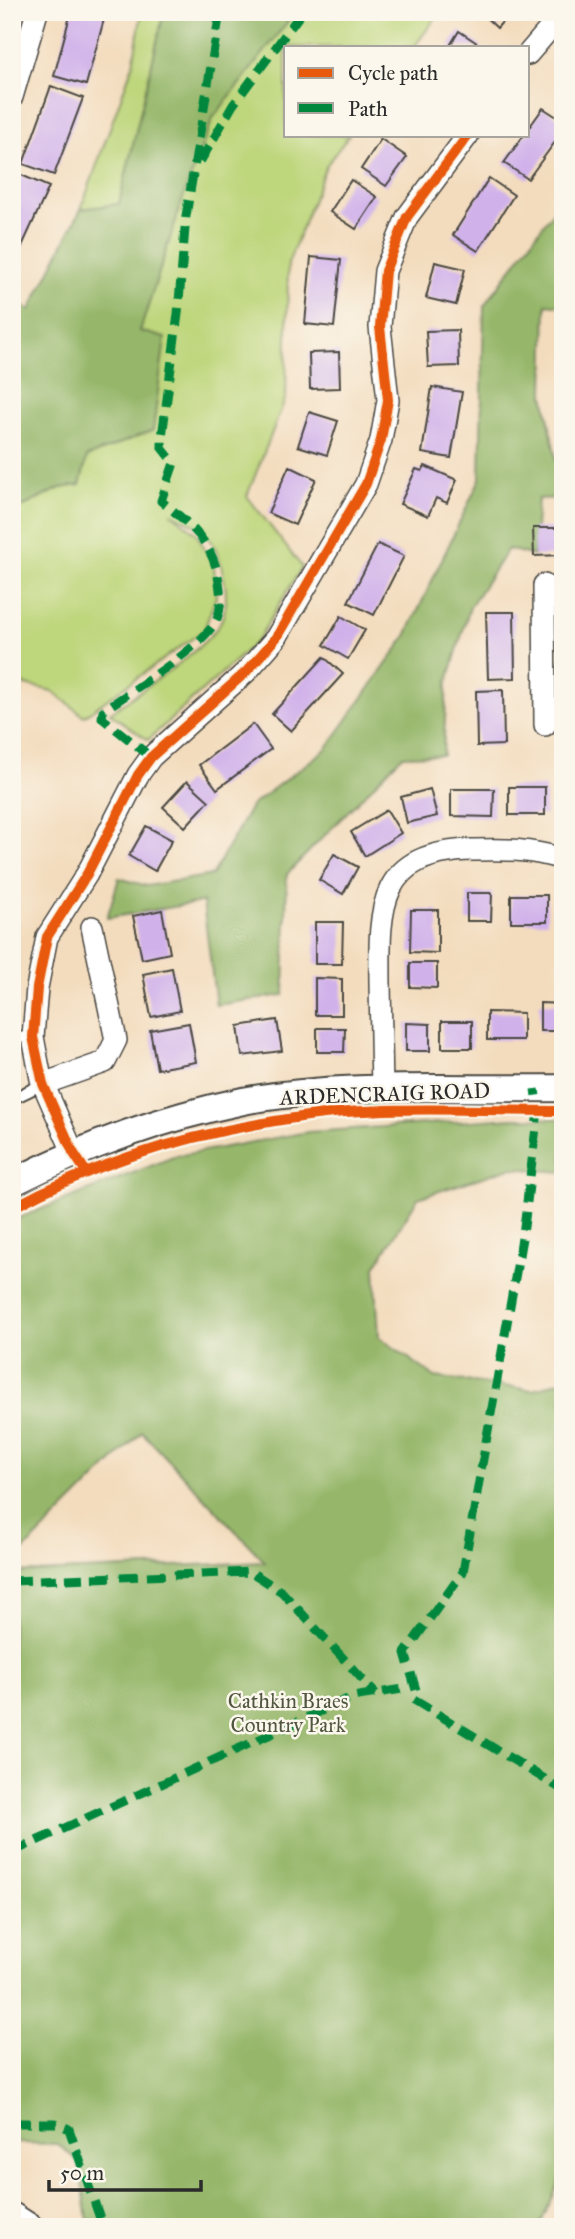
<svg xmlns="http://www.w3.org/2000/svg" width="575" height="2239" viewBox="0 0 575 2239" font-family="'IM FELL Great Primer',serif">
	<rect width="100%" height="100%" fill="#fbf7ec"/>
	<filter id="ink" filterUnits="userSpaceOnUse"><feTurbulence type="fractalNoise" baseFrequency=".0143" numOctaves="2"/><feDisplacementMap in="SourceGraphic" scale="14" xChannelSelector="R" yChannelSelector="G"/><feConvolveMatrix kernelMatrix="1 2 1 2 8 2 1 2 1" color-interpolation-filters="sRGB"/></filter>
	<filter id="wash" filterUnits="userSpaceOnUse"><feTurbulence type="fractalNoise" baseFrequency=".00686" numOctaves="4" result="noise"/><feDisplacementMap in="SourceGraphic" scale="28" xChannelSelector="R" yChannelSelector="G"/><feGaussianBlur stdDeviation="1.57" result="paint"/><feColorMatrix in="noise" values="0 0 0 0 0 0 0 0 0 0 0 0 0 0 0 0 0 1.4 0 .05"/><feComposite in="paint" operator="in"/></filter>
	<g filter="url(#wash)">
		<rect width="100%" height="100%" fill="#f3dcbd"/>
		<!-- green -->
		<g fill="#bed67b" stroke="#748053" stroke-width="2">
			<polygon points="142,12 164,12 119,204 81,209 133,64"/>
			<path d="M295,12H440L414,47H286V135H349L326,166L288,264L286,397L247,496L302,567L257,641L148,740L110,713C136,693 209,648 221,621C229,604 226,586 222,569C214,534 201,526 171,513L196,533L214,566L216,597L204,630L84,716L52,691L12,682V512L60,488L80,484L87,457L153,430L140,331L184,195L213,118Z"/>
		</g>
		<!-- forest -->
		<g fill="#96b76b" stroke="#60714b" stroke-width="2">
			<polygon points="164,12 295,12 213,118 184,195 140,331 165,338 153,430 87,457 80,485 60,488 12,512 12,301 30,310 81,209 119,204"/>
			<polygon points="563,198 563,306 546,304 544,394 563,498 538,499 534,556 508,549 470,607 447,684 443,755 402,756 287,874 284,995 216,1005 203,902 107,918 119,878 147,886 212,875 252,805 326,749 405,638 480,479 484,306"/>
			<polygon points="514,1118 563,1119 563,1172 510,1168 418,1198 375,1267 379,1337 435,1377 533,1390 563,1380 563,2175 539,2227 89,2227 79,2162 58,2144 12,2143 12,1573 265,1562 142,1432 12,1562 12,1225 21,1217 176,1156 308,1132"/>
		</g>
		<g id="blocks">
			<!-- building -->
			<g fill="#d0b1ea">
				<polygon points="71,12 106,12 86,85 54,76"/>
				<polygon points="480,12 511,12 497,28"/>
				<polygon points="459,31 483,47 449,47"/>
				<polygon points="51,86 83,98 54,175 23,164"/>
				<polygon points="543,108 563,121 563,131 528,179 504,163 524,135 528,135 528,129"/>
				<polygon points="381,139 407,157 386,186 361,169"/>
				<polygon points="19,174 49,187 12,268 12,189"/>
				<polygon points="489,178 514,195 478,251 453,235"/>
				<polygon points="351,180 377,197 356,229 330,212"/>
				<polygon points="311,257 341,260 334,327 305,324"/>
				<polygon points="435,262 465,269 456,305 426,298"/>
				<polygon points="458,330 459,366 428,367 426,331"/>
				<polygon points="339,352 340,388 310,389 309,353"/>
				<polygon points="432,387 462,392 451,458 422,453"/>
				<polygon points="309,412 338,421 327,455 298,446"/>
				<polygon points="289,466 316,479 295,525 268,513"/>
				<polygon points="425,466 457,480 447,503 436,498 428,516 400,504 416,469 422,471"/>
				<polygon points="533,528 563,528 563,555 534,556"/>
				<polygon points="378,544 404,556 374,615 348,602"/>
				<polygon points="486,612 514,612 515,678 488,679"/>
				<polygon points="341,616 365,630 348,659 324,645"/>
				<polygon points="324,657 343,674 291,731 272,714"/>
				<polygon points="503,690 504,745 477,746 476,691"/>
				<polygon points="253,724 271,749 217,789 199,765"/>
				<polygon points="187,781 209,801 185,827 163,807"/>
				<rect x="509" y="787" width="36" height="28"/>
				<polygon points="430,789 437,816 407,823 401,797"/>
				<polygon points="451,789 494,789 493,817 451,816"/>
				<polygon points="387,810 401,833 365,856 351,832"/>
				<polygon points="146,826 172,840 155,871 129,856"/>
				<polygon points="334,854 358,867 343,894 319,880"/>
				<polygon points="467,893 492,893 491,921 467,921"/>
				<rect x="511" y="895" width="36" height="27"/>
				<polygon points="162,910 170,953 142,959 133,916"/>
				<polygon points="411,910 438,910 438,953 410,952"/>
				<polygon points="315,922 343,922 342,964 315,964"/>
				<polygon points="410,963 437,963 437,988 410,987"/>
				<polygon points="172,968 180,1011 151,1017 143,974"/>
				<polygon points="315,978 342,979 342,1015 315,1015"/>
				<polygon points="540,1003 563,1004 563,1031 540,1031"/>
				<polygon points="487,1012 523,1013 523,1040 487,1040"/>
				<polygon points="277,1020 282,1051 242,1056 238,1026"/>
				<rect x="442" y="1021" width="30" height="27"/>
				<polygon points="189,1023 196,1062 157,1069 150,1030"/>
				<polygon points="406,1023 430,1024 430,1051 406,1051"/>
				<polygon points="317,1028 345,1028 344,1052 317,1052"/>
			</g>
		</g>
	</g>
	<g filter="url(#ink)">
		<use href="#blocks" fill-opacity="0" stroke="#494641" stroke-width="2"/>
		<g fill="none" stroke-linecap="round" stroke-linejoin="round">
			<defs>
				<g id="service">
					<polyline points="12,1038 33,1037"/>
					<polyline points="12,1099 43,1084"/>
				</g>
				<g id="minor">
					<polyline points="528,54 563,13"/>
					<polyline points="12,97 37,12"/>
					<polyline points="544,585 545,725"/>
					<polyline points="43,1084 105,1062 116,1040 92,927"/>
					<path d="M382,1091C381,1055 381,1019 380,983C379,906 378,852 473,850C508,849 528,849 563,859"/>
					<polyline points="73,1152 41,1079 33,1037 37,988 47,937 87,874 138,775 151,757 246,672 276,638 366,484 381,440 388,400 380,327 385,271 407,217 468,135"/>
				</g>
				<g id="tertiary">
					<path d="M12,1183C87,1145 161,1118 243,1101C343,1082 460,1090 563,1088"/>
					<polyline points="12,2216 29,2227"/>
				</g>
			</defs>
			<!-- service casing -->
			<use href="#service" stroke="#494641" stroke-width="14"/>
			<!-- minor casing -->
			<use href="#minor" stroke="#494641" stroke-width="24"/>
			<!-- tertiary casing -->
			<use href="#tertiary" stroke="#494641" stroke-width="30"/>
			<!-- service -->
			<use href="#service" stroke="#fff" stroke-width="10"/>
			<!-- minor -->
			<use href="#minor" stroke="#fff" stroke-width="21"/>
			<!-- tertiary -->
			<use href="#tertiary" stroke="#fff" stroke-width="26"/>
			<!-- quiet -->
			<g stroke="#00873e" stroke-width="9" stroke-dasharray="18 9" stroke-linecap="butt">
				<polyline points="200,162 233,105 302,12"/>
				<path d="M151,757L102,718L103,711C130,691 204,647 217,619C222,607 221,594 219,582C214,543 190,524 161,501L174,463L162,448V437L178,314L186,216L220,12"/>
				<polyline points="372,1112 382,1091"/>
				<polyline points="12,1581 251,1572 282,1592 376,1694"/>
				<polyline points="416,1690 405,1653 463,1572 524,1227 538,1111 535,1089"/>
				<polyline points="414,1700 563,1790"/>
				<polyline points="12,1852 352,1697 403,1689"/>
				<polyline points="12,2123 56,2123 69,2129 102,2224 107,2227"/>
			</g>
			<defs>
				<g id="cycleway">
					<polyline points="86,1172 73,1152 43,1084 33,1037 37,988 47,937 87,874 138,775 151,757 246,672 276,638 366,484 381,440 388,400 380,327 385,271 407,217 468,135"/>
					<path d="M12,1208C101,1159 201,1131 301,1117C382,1105 480,1111 563,1111"/>
				</g>
			</defs>
			<!-- cycleway casing -->
			<use href="#cycleway" stroke="#fbf7ec" stroke-width="15"/>
			<!-- cycleway -->
			<use href="#cycleway" stroke="#e8590c" stroke-width="10"/>
		</g>
	</g>
	<g text-anchor="middle" stroke-width="5" stroke-linejoin="round" paint-order="stroke">
		<!-- street labels -->
		<g font-size="21" fill="#2b2b2b" stroke="#fbf7ec">
			<text transform="translate(385 1094) rotate(-2)" y="7">ARDENCRAIG ROAD</text>
		</g>
		<!-- park labels -->
		<g font-size="21" fill="#50563f" stroke="#fbf7ec">
			<text x="288" y="1708">Cathkin Braes<tspan x="288" dy="24">Country Park</tspan></text>
		</g>
	</g>
	<!-- margin -->
	<rect width="575" height="2239" fill="none" stroke="#fbf7ec" stroke-width="42"/>
	<!-- legend -->
	<rect x="284" y="46" width="245" height="91" fill="#fbf7ec" stroke="#a8a59f" stroke-width="2"/>
	<rect x="298" y="68" width="35" height="10" fill="#e8590c" stroke="#a8a59f" stroke-width="2"/>
	<text x="348" y="80" font-size="21" fill="#2b2b2b">Cycle path</text>
	<rect x="298" y="103" width="35" height="10" fill="#00873e" stroke="#a8a59f" stroke-width="2"/>
	<text x="348" y="116" font-size="21" fill="#2b2b2b">Path</text>
	<!-- scale -->
	<path d="M49 2180v10h152v-10" fill="none" stroke="#2b2b2b" stroke-width="3.5"/>
	<text x="60" y="2180" font-size="21" fill="#2b2b2b" stroke="#fbf7ec" stroke-width="5" paint-order="stroke">50 m</text>
</svg>
